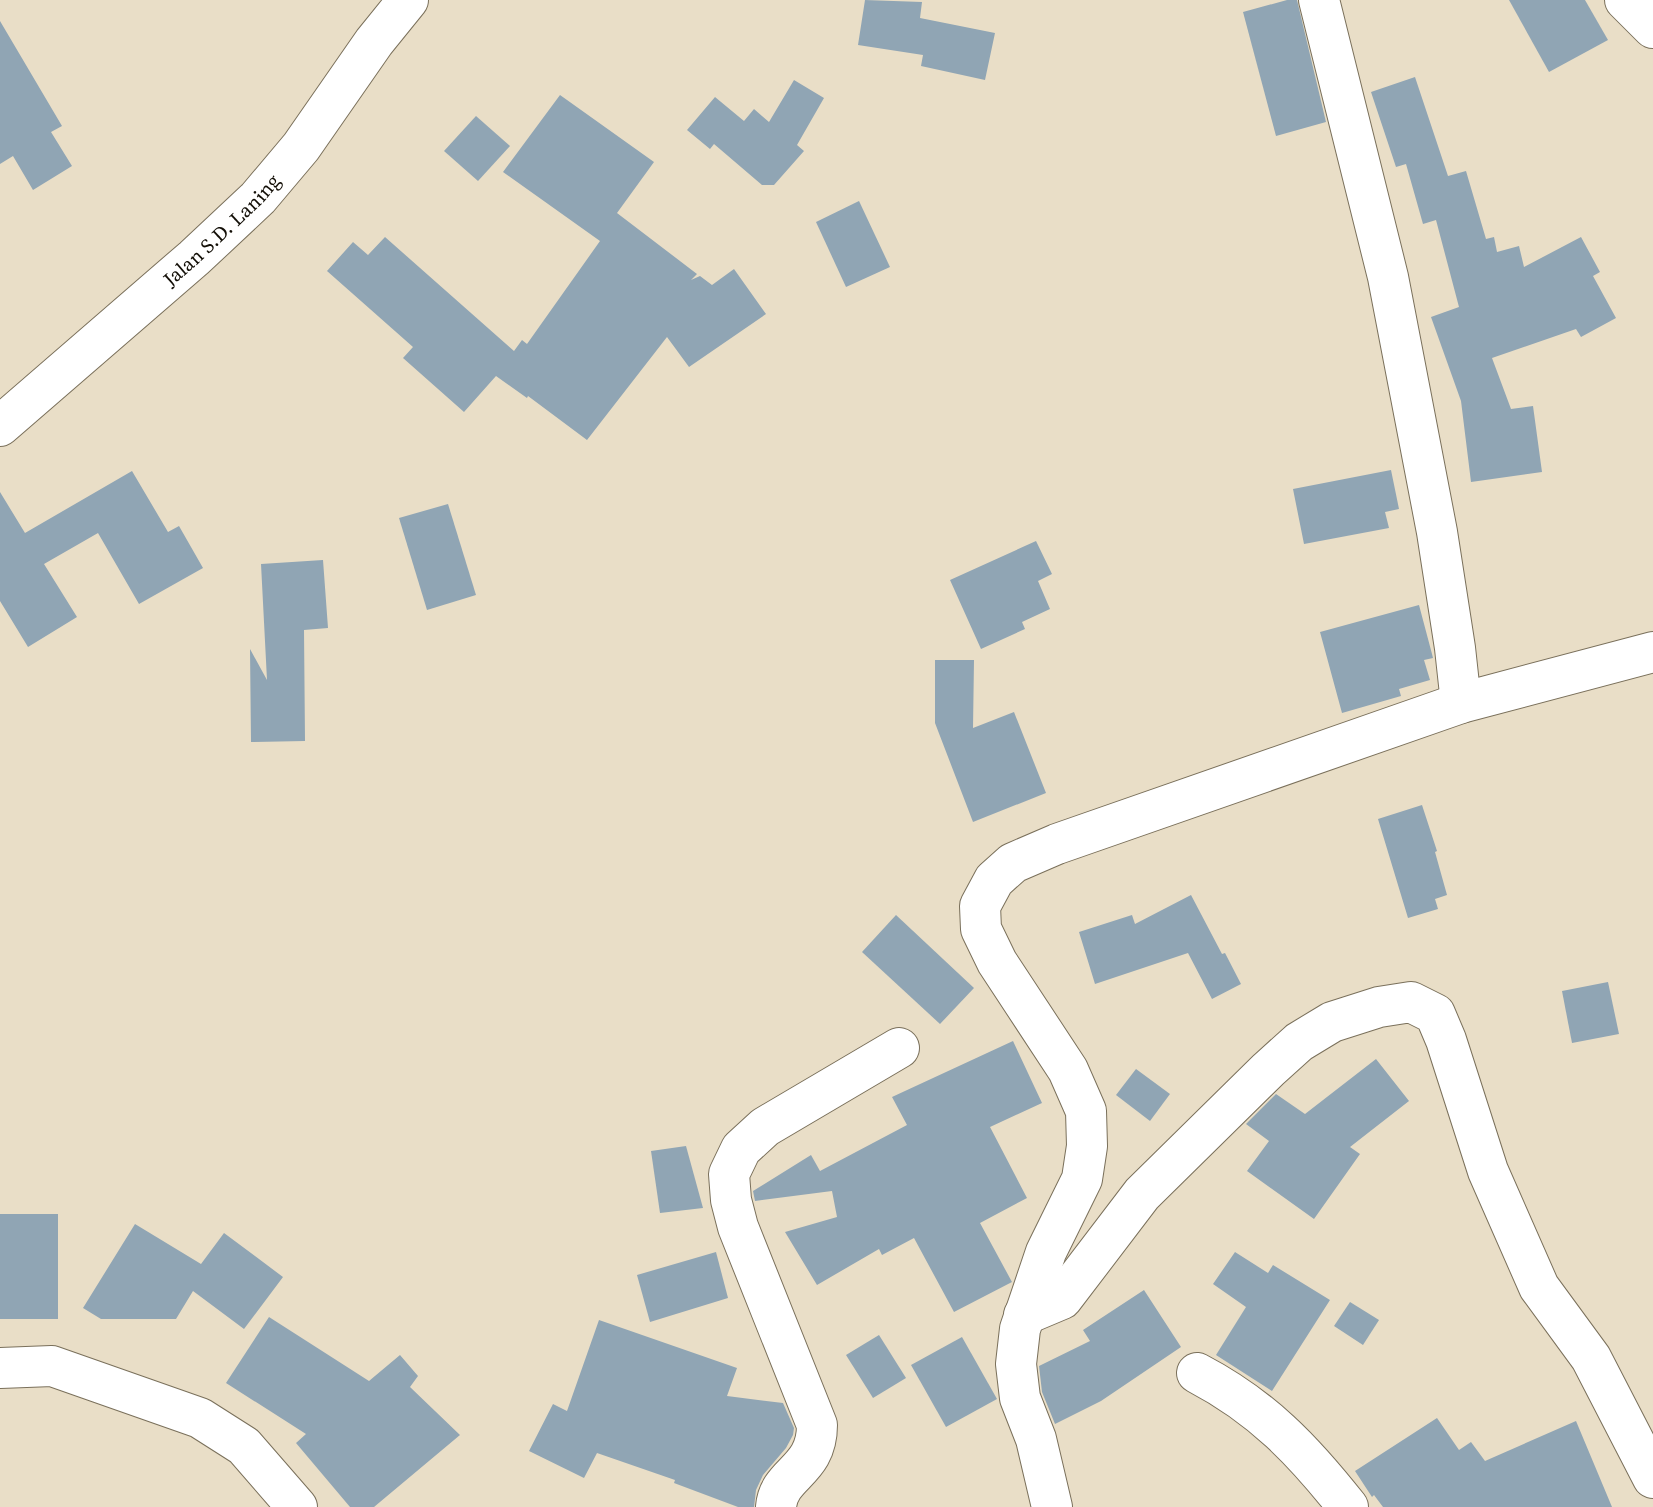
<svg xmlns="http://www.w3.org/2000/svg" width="1653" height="1507" viewBox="0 0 1653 1507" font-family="'Source Serif 4',serif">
	<rect width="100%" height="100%" fill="#e9dec7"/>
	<!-- building -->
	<g fill="#90a5b4">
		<polygon points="865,0 922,2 920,18 995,33 985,80 921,66 923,55 858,45"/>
		<polygon points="1287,0 1297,0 1326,122 1276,136 1243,12"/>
		<polygon points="1509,0 1585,0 1608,40 1549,72"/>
		<polygon points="0,21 62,126 51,132 72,166 33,190 13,156 0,164"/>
		<polygon points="1415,77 1448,176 1466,171 1486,239 1494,237 1497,252 1519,246 1524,267 1581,237 1600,272 1593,276 1616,318 1581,337 1576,329 1492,358 1511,409 1533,406 1542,472 1471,482 1461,401 1431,317 1459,307 1436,220 1423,224 1406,164 1396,167 1371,92"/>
		<polygon points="794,80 824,98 797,145 804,151 774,185 762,185 714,144 710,149 687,130 715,97 744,121 754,109 769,122"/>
		<polygon points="560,95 654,162 617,213 697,274 691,280 700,276 712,285 734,269 766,314 689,367 667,337 587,440 528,396 527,398 496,376 464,412 403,358 413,347 327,271 353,242 368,255 385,237 514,351 522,340 527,344 600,241 503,172"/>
		<polygon points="476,116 510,146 478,181 444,151"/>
		<polygon points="859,201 890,267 846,287 816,222"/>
		<polygon points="1391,470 1399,509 1385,512 1389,528 1304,544 1293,489"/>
		<polygon points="132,471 168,532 179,526 203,568 139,604 98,533 44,564 77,617 28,647 0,601 0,492 25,533"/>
		<polygon points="448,504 476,595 427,610 399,518"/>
		<polygon points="1036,541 1052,574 1038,581 1050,609 1022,622 1025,629 981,649 950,580"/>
		<polygon points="323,560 328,628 304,630 305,741 251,742 250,649 267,680 261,564"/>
		<polygon points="1419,605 1432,654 1433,658 1424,660 1430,680 1399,689 1401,696 1342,713 1320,632"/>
		<polygon points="935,660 974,660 973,728 1014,712 1046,793 973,822 935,723"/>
		<polygon points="1422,805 1437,851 1435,852 1447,895 1435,899 1438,909 1408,918 1378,819"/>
		<polygon points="1191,895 1222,954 1225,953 1241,984 1212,999 1188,953 1095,984 1079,932 1132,915 1135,924"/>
		<polygon points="896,915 974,988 940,1024 862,952"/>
		<polygon points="1608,982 1619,1034 1572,1043 1562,991"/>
		<polygon points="1013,1041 1042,1103 990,1127 1027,1198 980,1223 1012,1282 954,1312 914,1238 882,1255 879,1249 817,1285 785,1232 837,1217 832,1191 755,1201 753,1191 811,1155 820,1171 907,1125 892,1097"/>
		<polygon points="1376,1059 1409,1101 1350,1147 1360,1154 1314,1219 1247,1171 1269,1141 1246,1124 1276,1094 1305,1114"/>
		<polygon points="1136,1069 1170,1094 1150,1121 1116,1095"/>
		<polygon points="686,1146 703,1208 660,1213 651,1151"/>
		<rect x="0" y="1214" width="58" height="105"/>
		<polygon points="135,1224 201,1264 224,1233 283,1277 244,1329 193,1291 176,1319 101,1319 83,1308"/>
		<polygon points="716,1252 728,1298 650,1322 637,1275"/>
		<polygon points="1235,1252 1268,1273 1273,1265 1330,1300 1272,1391 1216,1355 1246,1307 1213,1284"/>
		<polygon points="1144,1290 1181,1347 1101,1401 1055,1424 1042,1392 1039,1366 1090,1341 1083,1330"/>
		<polygon points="1350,1302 1379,1320 1363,1345 1334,1326"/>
		<polygon points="269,1317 369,1381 400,1355 418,1376 410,1387 460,1435 374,1507 350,1507 296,1443 306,1434 226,1383"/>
		<polygon points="599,1320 737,1368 727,1396 783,1403 794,1428 793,1435 786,1448 763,1475 756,1490 754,1507 738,1507 674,1483 675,1480 597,1453 584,1478 529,1451 553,1404 567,1411"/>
		<polygon points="879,1335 906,1378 873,1398 846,1355"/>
		<polygon points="962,1337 997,1399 946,1427 911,1365"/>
		<polygon points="1437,1418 1459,1450 1471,1442 1485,1461 1576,1421 1612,1507 1383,1507 1374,1495 1372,1497 1355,1471"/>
	</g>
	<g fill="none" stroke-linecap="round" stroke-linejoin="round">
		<defs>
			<g id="street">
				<polyline points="1319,0 1388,277 1437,532 1455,648 1461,703"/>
				<polyline points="1625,0 1653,28"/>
				<path id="s1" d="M0,426L194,258L258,198L301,147L374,42L408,0"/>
				<polyline points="1024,1315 1062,1299 1142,1194 1268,1070 1299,1042 1332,1022 1379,1007 1411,1002 1435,1014 1446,1040 1488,1171 1539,1287 1591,1358 1653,1478"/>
				<polyline points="0,1368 52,1366 200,1418 244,1446 297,1507"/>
				<path d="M1197,1373C1262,1407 1303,1450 1348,1507"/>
				<path d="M776,1507C779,1472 817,1472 817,1425L738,1227L731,1200L729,1174L741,1149L765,1127L899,1048"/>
				<polyline points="1052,1507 1036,1439 1020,1398 1016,1364 1020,1329 1046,1252 1082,1179 1087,1146 1086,1111 1068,1070 997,962 981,929 980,906 994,880 1013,863 1057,844 1461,703 1653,652"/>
			</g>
		</defs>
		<!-- street casing -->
		<use href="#street" stroke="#7a705b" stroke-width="42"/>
		<!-- street -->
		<use href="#street" stroke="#fff" stroke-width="40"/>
	</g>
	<g text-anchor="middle" stroke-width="8" stroke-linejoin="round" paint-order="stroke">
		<!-- street labels -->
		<g font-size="20" fill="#120e06" stroke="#e9dec7">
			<text dy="7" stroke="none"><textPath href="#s1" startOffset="296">Jalan S.D. Laning</textPath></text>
		</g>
	</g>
</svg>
